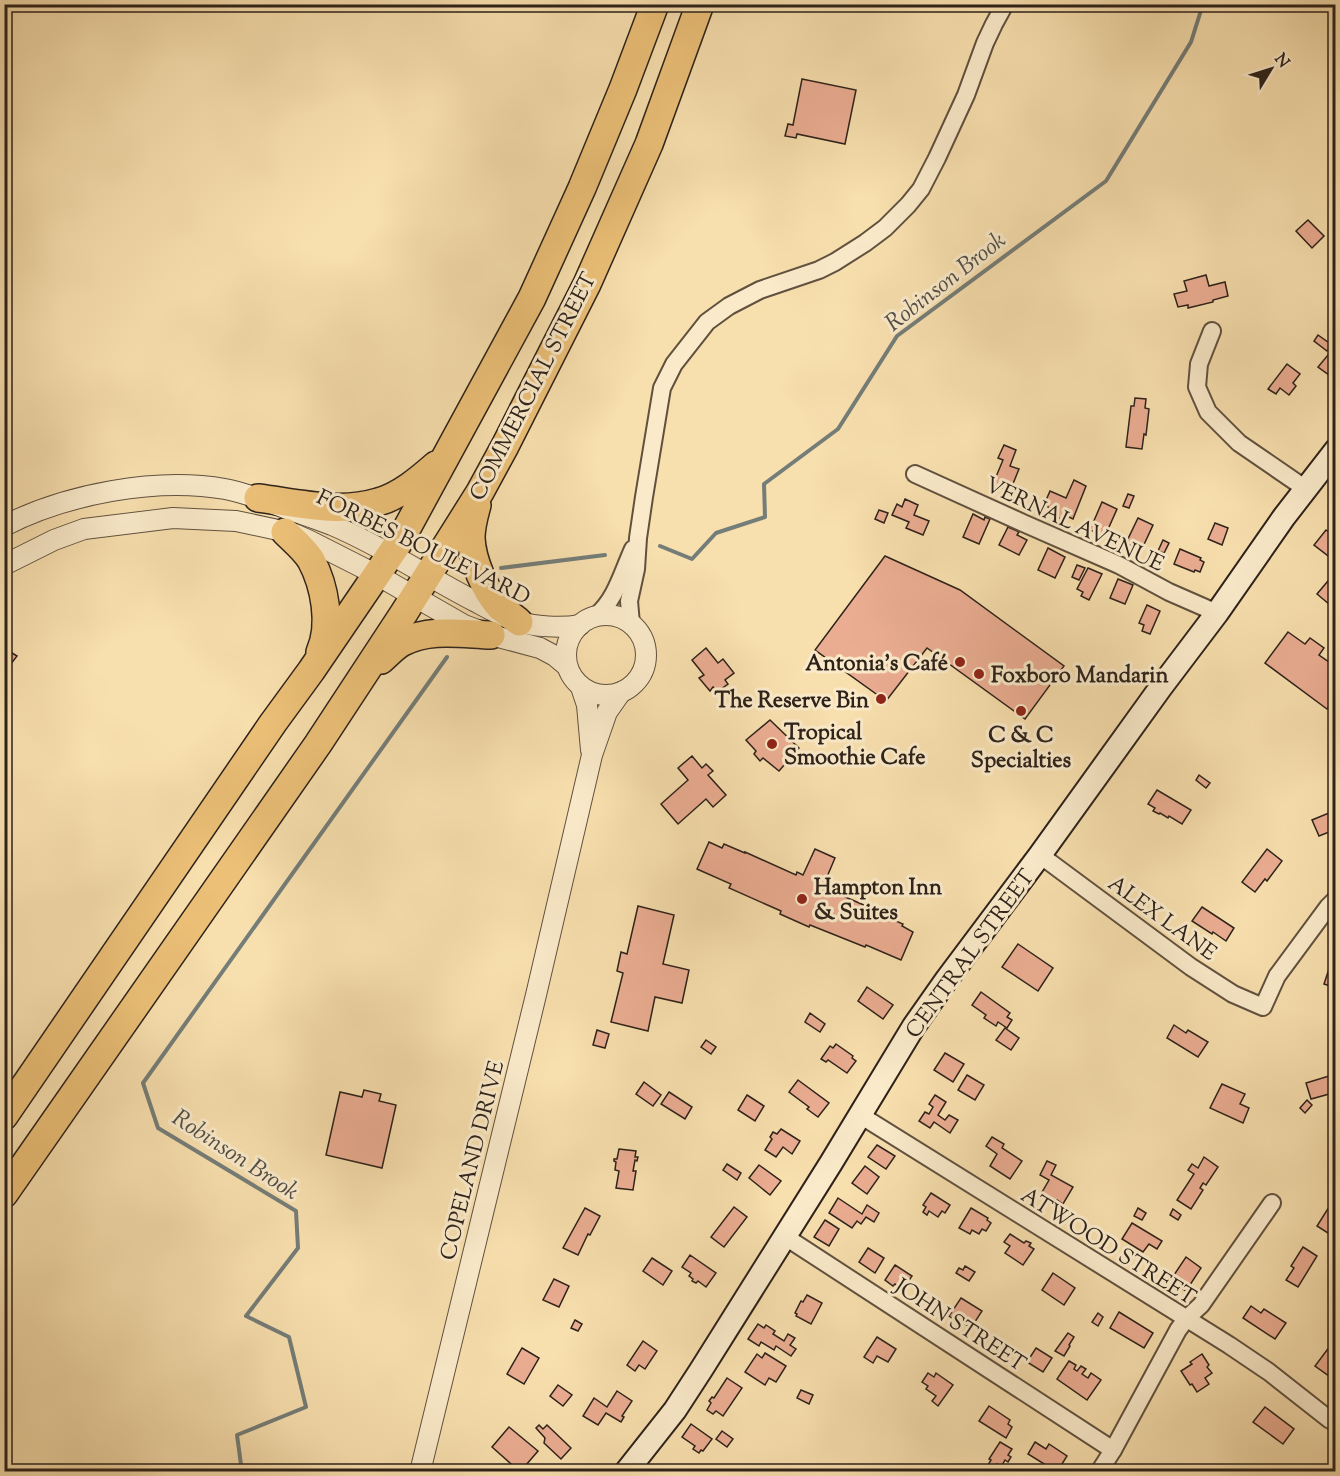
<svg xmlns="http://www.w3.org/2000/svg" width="1340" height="1476" viewBox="0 0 1340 1476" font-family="'Sorts Mill Goudy',serif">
	<rect width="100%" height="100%" fill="#f8dfae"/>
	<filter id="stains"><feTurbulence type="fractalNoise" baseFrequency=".00333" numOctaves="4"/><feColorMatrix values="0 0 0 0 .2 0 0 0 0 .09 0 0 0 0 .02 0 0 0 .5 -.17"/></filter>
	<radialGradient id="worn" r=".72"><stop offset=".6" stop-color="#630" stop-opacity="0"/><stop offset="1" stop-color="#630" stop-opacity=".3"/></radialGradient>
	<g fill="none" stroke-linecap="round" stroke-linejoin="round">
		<!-- stream -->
		<g stroke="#747d78" stroke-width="4">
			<polyline points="660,546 692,559 716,533 765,517 764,484 838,429 897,336 1106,181 1191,42 1203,4"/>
			<polyline points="501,568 605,555"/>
			<polyline points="242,1472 237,1435 306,1407 289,1337 246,1316 298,1248 296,1211 158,1128 143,1083 447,657"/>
		</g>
	</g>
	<!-- building -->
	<g fill="#ebad92" stroke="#2d221a" stroke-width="1.5">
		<polygon points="802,79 856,90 845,144 797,134 796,138 785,136 788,124 793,125"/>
		<polygon points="1308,220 1324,236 1312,248 1296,231"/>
		<polygon points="1206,275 1209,286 1225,282 1228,296 1213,300 1213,302 1188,308 1188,305 1178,307 1174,294 1187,291 1184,281"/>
		<polygon points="1318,335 1332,345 1327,351 1314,341"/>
		<polygon points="1328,355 1336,361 1336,380 1318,367"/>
		<polygon points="1287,364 1300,374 1293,383 1296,386 1289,395 1280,388 1276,394 1268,389"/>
		<polygon points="1135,398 1146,399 1145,408 1149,409 1146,435 1144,434 1142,449 1126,447 1131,406 1134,406"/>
		<polygon points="1004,445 1016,450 1010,466 1019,469 1010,491 993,484 1003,460 998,458"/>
		<polygon points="1074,480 1086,486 1073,519 1065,515 1063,520 1052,515 1054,510 1044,505 1050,491 1066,498"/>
		<polygon points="1128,494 1134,496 1129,508 1123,506"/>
		<polygon points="905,499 918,505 914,515 929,521 923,535 906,528 909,522 892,515 897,504 902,507"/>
		<polygon points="1102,502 1117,509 1105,536 1090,530"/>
		<polygon points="879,510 888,513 884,523 875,519"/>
		<polygon points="973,514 984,520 985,517 990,519 979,544 963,537"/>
		<polygon points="1138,518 1153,525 1141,551 1126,543"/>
		<polygon points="1215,523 1228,528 1222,545 1208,539"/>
		<polygon points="1008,527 1019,532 1017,535 1027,540 1019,555 999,545"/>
		<polygon points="1326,530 1336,537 1336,562 1314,545"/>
		<polygon points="1163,540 1169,543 1164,553 1158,551"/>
		<polygon points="1048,548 1065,557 1055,578 1038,570"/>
		<polygon points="1180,549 1201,558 1200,560 1204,562 1200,572 1195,570 1194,572 1174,564"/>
		<polygon points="885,556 960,590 1064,666 1025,719 927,648 886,701 815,650"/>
		<polygon points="1077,565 1085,568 1079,580 1072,577"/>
		<polygon points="1088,568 1102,574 1089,600 1081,596 1083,592 1077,589"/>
		<polygon points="1333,575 1336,577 1336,610 1317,594"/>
		<polygon points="1118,579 1133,585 1125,604 1110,598"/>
		<polygon points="1147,605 1160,611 1150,634 1142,631 1144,625 1139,623"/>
		<polygon points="1288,632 1305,644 1310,638 1324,648 1319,655 1336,667 1336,697 1327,709 1265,663"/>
		<polygon points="4,648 17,656 4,673"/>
		<polygon points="706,648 718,663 723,659 734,673 725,680 728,684 717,692 713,687 710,691 699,678 704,675 692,660"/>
		<polygon points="770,720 799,748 779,771 763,758 760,761 754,754 756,751 746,740"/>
		<polygon points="692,756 702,768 706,764 713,771 708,775 726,795 713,807 706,799 678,824 661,804 688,780 678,768"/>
		<polygon points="1199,775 1210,783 1206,788 1196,780"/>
		<polygon points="1157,790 1191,810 1182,824 1169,816 1168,818 1160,813 1159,814 1153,811 1155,808 1148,804"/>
		<polygon points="1336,810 1336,831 1334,830 1319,836 1312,820"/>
		<polygon points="709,842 722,848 724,844 745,853 745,852 796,875 797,872 803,875 815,849 835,858 824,884 828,886 827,889 873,909 873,911 903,924 902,926 913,932 901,960 866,945 865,947 810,925 809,927 780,914 781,911 729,888 731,884 697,869"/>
		<polygon points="1267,849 1282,861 1267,881 1265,879 1255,892 1242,882"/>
		<polygon points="638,906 674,915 663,964 689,970 682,1003 655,997 648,1031 611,1022 623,973 617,971 621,952 627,954"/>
		<polygon points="1202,907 1234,928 1226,941 1213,932 1212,934 1192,921"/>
		<polygon points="1018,944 1053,968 1038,991 1002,967"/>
		<polygon points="1336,959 1336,988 1324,984 1332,960 1335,961"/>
		<polygon points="867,987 893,1005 883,1019 858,1001"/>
		<polygon points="981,992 1010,1013 1007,1017 1012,1020 1007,1028 998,1022 996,1026 984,1018 986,1015 972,1005"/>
		<polygon points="810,1013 825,1024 820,1032 805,1022"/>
		<polygon points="1174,1025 1186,1033 1188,1030 1208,1042 1198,1057 1167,1038"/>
		<polygon points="1005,1028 1019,1038 1011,1050 996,1040"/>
		<polygon points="597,1030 609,1034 605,1048 593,1045"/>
		<polygon points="706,1040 716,1047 711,1054 701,1047"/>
		<polygon points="836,1044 853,1056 852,1058 856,1061 847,1073 828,1060 826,1062 821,1059 830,1046 833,1048"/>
		<polygon points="945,1053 964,1064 953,1082 934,1070"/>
		<polygon points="967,1075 984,1085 975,1100 958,1090"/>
		<polygon points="1329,1076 1329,1078 1336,1077 1336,1099 1334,1099 1333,1093 1311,1099 1306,1083"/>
		<polygon points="798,1080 829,1103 818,1117 807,1109 809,1107 789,1092"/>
		<polygon points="644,1082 661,1095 653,1106 636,1094"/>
		<polygon points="1222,1084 1245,1094 1240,1104 1249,1108 1243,1123 1210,1108"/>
		<polygon points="364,1090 381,1094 379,1101 396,1105 382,1168 326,1155 340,1092 362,1097"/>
		<polygon points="669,1092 692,1107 685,1119 661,1104"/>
		<polygon points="747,1095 764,1106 755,1121 738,1110"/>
		<polygon points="935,1095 946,1102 938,1115 945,1120 949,1115 958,1120 950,1133 934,1122 930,1128 919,1121 925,1112 929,1114 933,1107 929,1104"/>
		<polygon points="1307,1100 1312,1105 1305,1113 1300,1108"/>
		<polygon points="781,1129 800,1141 792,1154 783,1147 776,1157 765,1150 772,1139 770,1137 773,1132 777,1134"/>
		<polygon points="992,1137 1004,1144 1002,1148 1022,1161 1010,1179 990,1166 997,1154 986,1146"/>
		<polygon points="877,1145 895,1156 886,1169 868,1157"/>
		<polygon points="619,1149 636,1151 635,1157 638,1157 637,1161 635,1160 633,1171 636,1171 633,1190 616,1188 619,1171 615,1170 616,1162 614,1161 614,1159 617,1159"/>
		<polygon points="1204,1157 1218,1167 1206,1185 1203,1183 1200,1188 1203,1190 1191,1209 1177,1200 1194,1174 1188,1170 1192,1164 1198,1168"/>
		<polygon points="1047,1161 1056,1165 1051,1175 1073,1187 1063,1204 1057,1200 1055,1202 1041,1194 1049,1180 1040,1175"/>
		<polygon points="727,1164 741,1173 737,1180 723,1170"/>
		<polygon points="759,1165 781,1181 770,1195 749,1178"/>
		<polygon points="865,1166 879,1177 867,1194 852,1183"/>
		<polygon points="931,1193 950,1205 945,1213 942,1211 938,1217 929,1211 927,1215 923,1212 926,1207 923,1205"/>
		<polygon points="838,1198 862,1214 867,1205 879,1213 874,1222 866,1217 861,1224 857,1221 852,1228 829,1213"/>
		<polygon points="734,1207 747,1217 724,1247 711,1237"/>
		<polygon points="1329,1207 1336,1211 1336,1228 1331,1235 1317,1226"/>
		<polygon points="585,1208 600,1216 590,1235 588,1234 578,1255 563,1248"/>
		<polygon points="971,1208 988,1218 987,1220 991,1223 986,1231 982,1229 979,1234 972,1230 970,1234 959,1228"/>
		<polygon points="1138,1208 1146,1213 1142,1220 1134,1216"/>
		<polygon points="1173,1209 1181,1215 1178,1220 1170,1215"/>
		<polygon points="825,1220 839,1229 829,1246 814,1237"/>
		<polygon points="1132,1223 1162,1241 1157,1249 1149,1244 1143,1252 1122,1239"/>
		<polygon points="1010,1234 1024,1243 1026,1241 1031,1243 1029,1246 1034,1249 1023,1265 1005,1253 1010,1246 1004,1242"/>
		<polygon points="1303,1247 1317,1256 1298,1287 1286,1280 1294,1268 1291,1266"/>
		<polygon points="868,1248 884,1258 875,1273 859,1262"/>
		<polygon points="690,1255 716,1273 706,1287 698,1281 696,1283 692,1281 693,1279 689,1276 691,1273 682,1267"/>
		<polygon points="1186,1257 1201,1268 1186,1291 1170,1281"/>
		<polygon points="652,1258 672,1271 663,1285 643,1271"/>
		<polygon points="895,1265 912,1276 903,1289 895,1284 893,1286 885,1280"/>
		<polygon points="965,1266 975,1272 969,1281 956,1273 959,1268 963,1270"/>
		<polygon points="1053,1273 1075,1288 1064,1305 1042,1290"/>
		<polygon points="554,1279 569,1286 559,1307 543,1300"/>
		<polygon points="807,1295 822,1303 811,1324 796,1316 797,1314 795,1313 801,1301 803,1302"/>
		<polygon points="961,1298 982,1311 971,1328 956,1318 955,1320 949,1316"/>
		<polygon points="1251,1306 1261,1313 1264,1309 1286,1323 1275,1339 1243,1318"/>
		<polygon points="1119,1312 1153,1333 1144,1348 1110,1328"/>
		<polygon points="1098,1313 1103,1317 1098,1326 1092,1322"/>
		<polygon points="575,1320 582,1324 578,1331 571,1328"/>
		<polygon points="758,1324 764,1328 766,1325 775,1331 773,1334 784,1341 788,1334 795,1338 790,1345 796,1349 791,1356 776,1346 774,1350 761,1342 759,1346 748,1339"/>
		<polygon points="1068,1333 1074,1337 1069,1345 1070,1346 1064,1356 1055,1351"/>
		<polygon points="877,1337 896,1349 888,1362 877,1356 873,1363 864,1357"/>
		<polygon points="643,1341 657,1351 645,1369 639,1365 635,1371 627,1365"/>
		<polygon points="1330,1346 1336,1350 1336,1381 1315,1366"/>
		<polygon points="522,1348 539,1358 524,1384 507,1374"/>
		<polygon points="1036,1348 1052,1358 1043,1372 1027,1362"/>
		<polygon points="765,1353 786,1366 776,1382 769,1378 765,1385 745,1372 757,1354 762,1358"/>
		<polygon points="1202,1354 1209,1365 1207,1367 1212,1373 1205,1378 1209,1384 1197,1392 1192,1384 1190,1385 1181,1371 1192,1364 1190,1362"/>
		<polygon points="1069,1361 1076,1365 1074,1369 1077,1371 1081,1366 1086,1369 1082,1374 1088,1378 1091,1373 1101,1380 1087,1400 1057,1379"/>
		<polygon points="928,1373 934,1377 936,1373 953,1385 938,1406 932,1401 936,1396 926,1389 928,1386 922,1382"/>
		<polygon points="727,1378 742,1388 723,1416 716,1411 713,1414 707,1410 711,1403 709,1401 712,1397 714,1398"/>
		<polygon points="558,1385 572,1395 563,1406 550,1396"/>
		<polygon points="801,1390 813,1395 809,1404 797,1398"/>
		<polygon points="617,1391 632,1401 622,1416 624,1417 621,1422 606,1413 598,1425 583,1416 594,1398 607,1407"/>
		<polygon points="989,1406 1010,1420 1008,1424 1012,1427 1006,1438 979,1421"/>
		<polygon points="1265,1407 1294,1429 1283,1444 1253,1422"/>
		<polygon points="691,1424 712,1439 703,1451 701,1450 699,1453 693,1449 695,1446 682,1437"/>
		<polygon points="539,1425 543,1429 547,1425 571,1448 561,1459 544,1443 545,1438 536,1428"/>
		<polygon points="509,1427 538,1451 520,1472 492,1447"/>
		<polygon points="722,1431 733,1439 727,1447 716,1439"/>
		<polygon points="1000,1442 1012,1449 1008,1455 1011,1457 1008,1462 1005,1460 1001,1467 997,1464 995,1469 988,1465 991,1460 989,1459"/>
		<polygon points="1035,1442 1046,1449 1049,1444 1067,1456 1057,1472 1028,1454"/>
	</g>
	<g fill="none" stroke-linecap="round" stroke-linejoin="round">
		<defs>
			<g id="minor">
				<polyline points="1212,331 1199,364 1197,387 1208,412 1239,443 1306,489"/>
				<polyline points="915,474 1023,523 1119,565 1169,592 1217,613"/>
				<path d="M596,616C616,599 622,573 633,549"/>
				<polyline points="631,624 629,601 636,569 638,538 644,497 662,388 674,364 707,322 729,306 760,290 819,270 835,262 865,243 885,228 908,205 921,189 937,158 966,95 985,43 994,24 1005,4"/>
				<polyline points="1040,855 1191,967 1233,994 1263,1007 1277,976 1328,907 1336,899"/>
				<polyline points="860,1115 1229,1345 1269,1372 1330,1420"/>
				<polyline points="784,1236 1113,1450"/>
				<polyline points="1099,1472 1113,1450 1178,1330 1186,1319 1201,1305 1272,1203"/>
			</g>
			<g id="tertiary">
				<path d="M4,526C66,494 156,477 225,489C246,493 266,501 285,508C301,514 317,519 332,525C360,537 387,552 413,567C434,579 455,591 476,602C489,609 503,617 517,621C534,627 562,628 580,625"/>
				<polyline points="4,565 54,540 84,529 173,518 236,521 292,533 310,541 377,575 464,625 491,635 540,648 555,656 567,666"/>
				<circle cx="606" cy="655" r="40"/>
				<polyline points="581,687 587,705 591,750"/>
				<polyline points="420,1472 536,995 592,755 607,712 621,692"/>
			</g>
			<polyline id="secondary" points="626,1472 675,1410 701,1370 831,1163 914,1026 947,979 1040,855 1161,687 1217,613 1284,517 1336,450"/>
			<g id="trunk">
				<path d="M258,498C297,503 339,514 378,502C400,496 420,479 436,465"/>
				<path d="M477,505C474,516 471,526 471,538C472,560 485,591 500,607C506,612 513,617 519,622"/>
				<path d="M285,532C294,541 305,550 311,560C325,586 332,625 320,652"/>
				<path d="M381,660C388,654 395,646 403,642C430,628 461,634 491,635"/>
				<polyline points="4,1116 273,723 311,671 401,539 532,298 582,188 623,89 655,4"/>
				<polyline points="4,1194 318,744 404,613 480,492 505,446 587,284 649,144 700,4"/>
			</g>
		</defs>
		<!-- minor casing -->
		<use href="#minor" stroke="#60513f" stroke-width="20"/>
		<!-- tertiary casing -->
		<use href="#tertiary" stroke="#60513f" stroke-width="22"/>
		<!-- secondary casing -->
		<use href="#secondary" stroke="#2d221a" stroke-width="26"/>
		<!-- trunk casing -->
		<use href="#trunk" stroke="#2d221a" stroke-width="30"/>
		<!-- minor -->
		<use href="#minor" stroke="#faeaca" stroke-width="16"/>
		<!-- tertiary -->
		<use href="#tertiary" stroke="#faeaca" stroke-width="20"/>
		<!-- secondary -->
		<use href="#secondary" stroke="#faeaca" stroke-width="22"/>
		<!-- trunk -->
		<use href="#trunk" stroke="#ecc077" stroke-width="27"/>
	</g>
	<!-- markers -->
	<g fill="#8f2418" stroke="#faeaca" stroke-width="2">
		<circle cx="960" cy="662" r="6"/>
		<circle cx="979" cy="674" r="6"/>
		<circle cx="881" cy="699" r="6"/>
		<circle cx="1021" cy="711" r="6"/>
		<circle cx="772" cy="744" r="6"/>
		<circle cx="802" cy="899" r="6"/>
	</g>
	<g text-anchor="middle" stroke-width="6" stroke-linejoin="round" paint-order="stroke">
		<!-- street labels -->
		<g font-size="22" fill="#2d221a" stroke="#faeaca">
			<text transform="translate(532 386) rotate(-63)" y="8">COMMERCIAL STREET</text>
			<text transform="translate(1075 523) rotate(25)" y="8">VERNAL AVENUE</text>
			<text transform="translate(424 546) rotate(26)" y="8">FORBES BOULEVARD</text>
			<text transform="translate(1163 917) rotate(36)" y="8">ALEX LANE</text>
			<text transform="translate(969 953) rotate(-54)" y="8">CENTRAL STREET</text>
			<text transform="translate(471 1160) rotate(-76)" y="8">COPELAND DRIVE</text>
			<text transform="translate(1109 1245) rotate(32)" y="8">ATWOOD STREET</text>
			<text transform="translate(961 1324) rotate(33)" y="8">JOHN STREET</text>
		</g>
		<!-- poi labels -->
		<g font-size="22" font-weight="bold" fill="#2d221a" stroke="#faeaca" text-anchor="start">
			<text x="948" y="670" text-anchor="end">Antonia's Café</text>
			<text x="991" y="682">Foxboro Mandarin</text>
			<text x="869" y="707" text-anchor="end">The Reserve Bin</text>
			<text x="784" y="739">Tropical<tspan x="784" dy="25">Smoothie Cafe</tspan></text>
			<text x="1021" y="742" text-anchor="middle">C &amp; C<tspan x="1021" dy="25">Specialties</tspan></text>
			<text x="814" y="894">Hampton Inn<tspan x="814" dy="25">&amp; Suites</tspan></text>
		</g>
		<!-- water labels -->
		<g font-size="24" font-style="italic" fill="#504f49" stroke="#faeaca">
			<text transform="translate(945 281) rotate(-38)" y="8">Robinson Brook</text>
			<text transform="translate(236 1154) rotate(33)" y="8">Robinson Brook</text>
		</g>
	</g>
	<!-- margin -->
	<rect width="1340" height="1476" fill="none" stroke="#f8dfae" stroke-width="24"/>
	<rect x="6" y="6" width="1328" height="1464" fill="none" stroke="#2d221a" stroke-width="3"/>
	<rect x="12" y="12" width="1316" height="1452" fill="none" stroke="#2d221a" stroke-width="1.5"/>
	<!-- north arrow -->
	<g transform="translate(1271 69) rotate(52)" stroke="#faeaca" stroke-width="4.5" paint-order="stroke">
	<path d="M0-4.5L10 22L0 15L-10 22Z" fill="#2d221a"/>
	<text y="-9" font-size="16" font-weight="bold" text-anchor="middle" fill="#2d221a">N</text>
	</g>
	<rect width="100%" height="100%" filter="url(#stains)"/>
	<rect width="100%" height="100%" fill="url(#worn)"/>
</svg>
